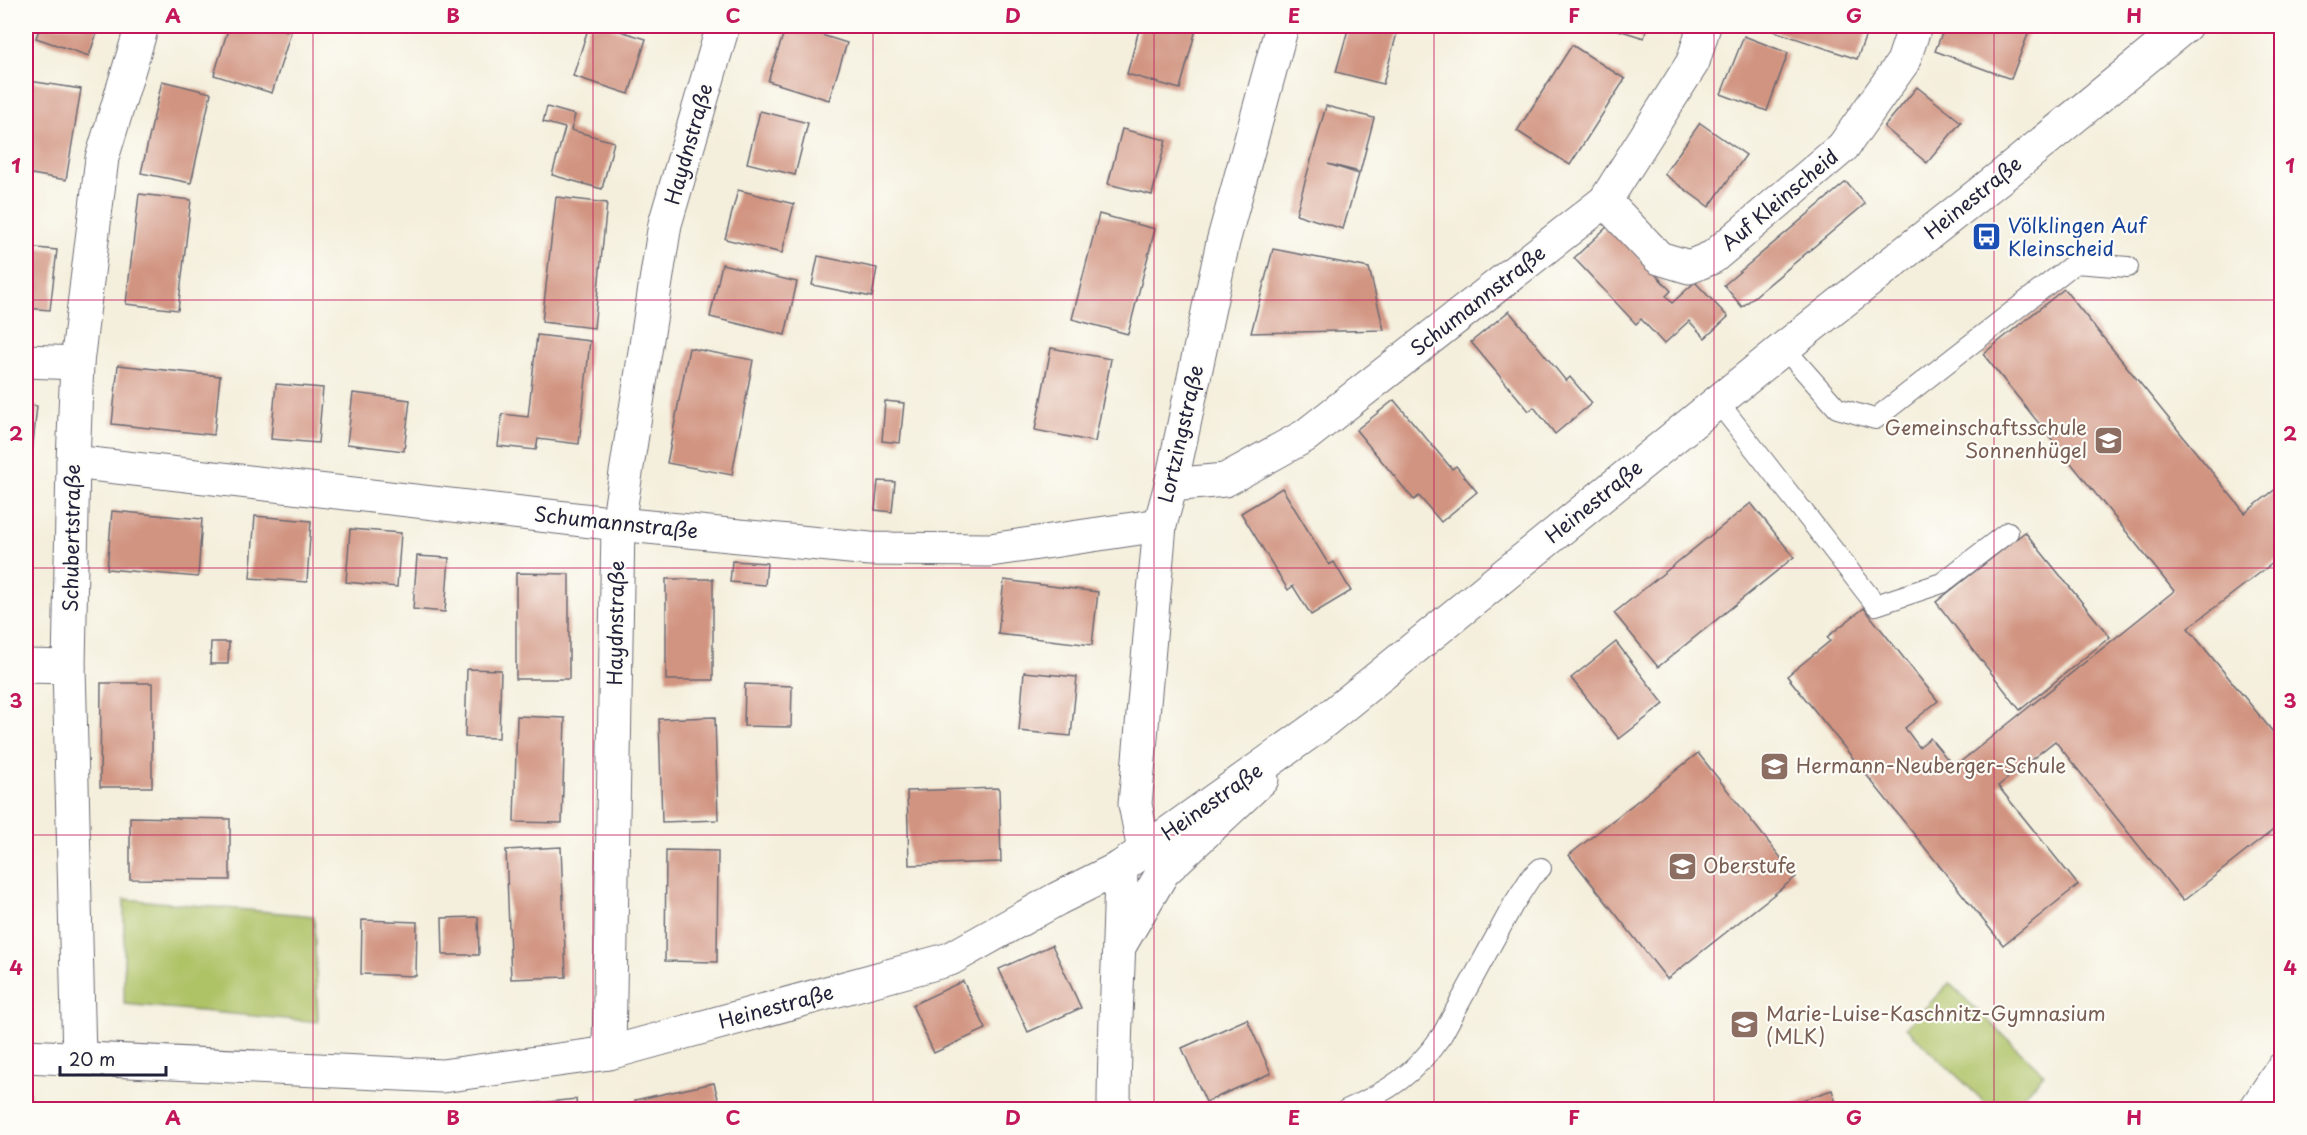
<svg xmlns="http://www.w3.org/2000/svg" width="2307" height="1135" viewBox="0 0 2307 1135" font-family="'Playpen Sans',sans-serif">
	<rect width="100%" height="100%" fill="#fdfcf7"/>
	<filter id="ink" filterUnits="userSpaceOnUse"><feTurbulence type="fractalNoise" baseFrequency=".0167" numOctaves="2"/><feDisplacementMap in="SourceGraphic" scale="12" xChannelSelector="R" yChannelSelector="G"/><feConvolveMatrix kernelMatrix="1 2 1 2 8 2 1 2 1" color-interpolation-filters="sRGB"/></filter>
	<filter id="wash" filterUnits="userSpaceOnUse"><feTurbulence type="fractalNoise" baseFrequency=".008" numOctaves="4" result="noise"/><feDisplacementMap in="SourceGraphic" scale="24" xChannelSelector="R" yChannelSelector="G"/><feGaussianBlur stdDeviation="1.35" result="paint"/><feColorMatrix in="noise" values="0 0 0 0 0 0 0 0 0 0 0 0 0 0 0 0 0 1.4 0 .05"/><feComposite in="paint" operator="in"/></filter>
	<g filter="url(#wash)">
		<rect width="100%" height="100%" fill="#f4efdc"/>
		<!-- green -->
		<g fill="#aec266" stroke="#687250" stroke-width="1.5">
			<polygon points="124,899 314,916 318,1022 124,1004"/>
			<polygon points="1949,983 2044,1074 2010,1109 1992,1109 1906,1028"/>
		</g>
		<g id="blocks">
			<!-- building -->
			<g fill="#d19481">
				<polygon points="40,26 99,26 89,56 36,38"/>
				<polygon points="229,26 271,26 291,32 272,93 214,75"/>
				<polygon points="589,26 604,26 646,39 629,94 573,76"/>
				<polygon points="786,26 793,26 847,43 829,100 768,81"/>
				<polygon points="1140,26 1197,26 1180,89 1127,74"/>
				<polygon points="1349,26 1399,26 1383,84 1336,72"/>
				<polygon points="1606,26 1648,26 1644,38"/>
				<polygon points="1759,26 1857,26 1868,29 1857,59"/>
				<polygon points="1945,26 2031,26 2011,79 1935,51"/>
				<polygon points="1744,36 1788,53 1767,111 1721,94"/>
				<polygon points="1572,45 1625,79 1570,165 1517,131"/>
				<polygon points="29,81 81,89 66,180 26,173 26,101"/>
				<polygon points="162,81 211,93 191,183 141,173"/>
				<polygon points="1917,87 1961,122 1927,163 1884,127"/>
				<polygon points="1326,106 1374,118 1360,172 1328,164 1359,174 1343,229 1296,214"/>
				<polygon points="547,107 575,115 571,130 614,142 602,189 552,175 565,128 543,122"/>
				<polygon points="760,111 808,123 795,175 747,163"/>
				<polygon points="1700,123 1746,155 1709,207 1664,174"/>
				<polygon points="1122,129 1166,140 1152,195 1108,184"/>
				<polygon points="1846,182 1865,204 1742,307 1724,285"/>
				<polygon points="738,190 794,204 782,253 725,239"/>
				<polygon points="139,194 191,200 178,310 126,304"/>
				<polygon points="556,197 607,203 594,328 542,322"/>
				<polygon points="1099,214 1155,229 1128,334 1072,319"/>
				<polygon points="1609,225 1671,291 1666,296 1672,303 1695,282 1728,317 1705,338 1689,321 1664,344 1641,319 1636,324 1574,258"/>
				<polygon points="26,247 57,250 50,310 26,308"/>
				<polygon points="1273,249 1369,268 1384,330 1251,333"/>
				<polygon points="818,256 877,268 872,297 812,285"/>
				<polygon points="722,264 797,282 785,335 710,317"/>
				<polygon points="2064,289 2245,513 2282,484 2282,556 2188,628 2282,743 2282,823 2183,901 2055,741 1998,786 2078,885 2003,945 1787,676 1830,641 1827,637 1864,608 1938,701 1905,728 1919,747 1930,738 1954,767 2174,591 1983,354"/>
				<polygon points="1509,311 1566,381 1570,377 1592,403 1555,434 1534,407 1529,411 1471,342"/>
				<polygon points="537,335 590,341 579,444 538,439 536,450 498,446 502,414 528,417"/>
				<polygon points="689,348 753,360 732,475 667,463"/>
				<polygon points="1051,348 1111,359 1095,442 1035,430"/>
				<polygon points="118,365 220,376 214,435 112,424"/>
				<polygon points="276,384 323,388 318,443 271,439"/>
				<polygon points="353,393 410,400 404,451 347,444"/>
				<polygon points="1394,400 1452,469 1456,466 1477,492 1441,522 1419,496 1414,500 1356,430"/>
				<polygon points="885,401 904,403 900,443 882,441"/>
				<polygon points="26,404 37,406 31,463 26,462"/>
				<polygon points="878,481 895,482 892,512 875,510"/>
				<polygon points="1282,488 1329,565 1334,562 1351,591 1311,615 1293,586 1288,590 1241,513"/>
				<polygon points="1751,503 1794,557 1658,667 1614,613"/>
				<polygon points="112,511 202,519 198,577 107,569"/>
				<polygon points="255,516 311,521 307,582 250,578"/>
				<polygon points="350,529 401,533 397,587 346,582"/>
				<polygon points="2025,532 2110,637 2020,710 1936,602"/>
				<polygon points="417,556 449,558 445,612 413,609"/>
				<polygon points="732,561 767,563 765,585 730,582"/>
				<polygon points="26,568 28,568 27,589 26,589"/>
				<polygon points="516,573 569,574 569,679 516,679"/>
				<rect x="666" y="579" width="47" height="101"/>
				<polygon points="1004,580 1098,592 1092,645 998,634"/>
				<polygon points="211,642 229,642 228,664 210,664"/>
				<polygon points="1616,642 1664,704 1619,739 1571,678"/>
				<polygon points="467,669 501,670 499,738 465,737"/>
				<polygon points="1024,672 1077,677 1071,736 1019,731"/>
				<polygon points="101,683 152,683 152,787 100,787"/>
				<polygon points="745,684 792,686 791,727 744,726"/>
				<polygon points="26,690 29,690 28,742 26,742"/>
				<polygon points="517,716 565,718 562,823 514,822"/>
				<polygon points="715,717 718,820 662,822 659,719"/>
				<polygon points="1698,753 1796,877 1667,979 1569,855"/>
				<polygon points="999,788 1001,862 909,865 907,791"/>
				<polygon points="130,817 230,819 230,880 130,879"/>
				<polygon points="561,847 566,977 511,979 506,850"/>
				<polygon points="666,850 718,851 717,962 665,961"/>
				<polygon points="478,917 479,955 443,955 442,918"/>
				<polygon points="362,920 417,922 416,976 361,974"/>
				<polygon points="1052,945 1081,1008 1028,1032 999,969"/>
				<polygon points="963,981 986,1029 934,1053 912,1005"/>
				<polygon points="1247,1019 1271,1073 1206,1102 1182,1048"/>
				<polygon points="714,1083 721,1110 638,1110 635,1100"/>
				<polygon points="1832,1090 1838,1110 1775,1110 1775,1109"/>
				<rect x="26" y="1091" width="4" height="19"/>
				<polygon points="576,1099 577,1110 489,1110 489,1108"/>
			</g>
		</g>
	</g>
	<g filter="url(#ink)">
		<use href="#blocks" fill-opacity="0" stroke="#6c6a73" stroke-width="1.5"/>
		<g fill="none" stroke-linecap="round" stroke-linejoin="round">
			<defs>
				<g id="service">
					<polyline points="1784,348 1837,408 1875,419 2075,263 2128,267"/>
					<polyline points="1718,402 1876,605 1942,583 2008,532"/>
					<path d="M1346,1110C1389,1091 1415,1074 1442,1035L1513,905L1531,877L1541,868"/>
				</g>
				<g id="minor">
					<polyline points="1605,201 1659,258 1689,267 1713,257 1843,147 1903,62 1915,26"/>
					<polyline points="26,361 77,363"/>
					<polyline points="73,462 618,524 870,549 990,550 1160,525"/>
					<polyline points="1171,485 1225,480 1305,436 1605,201 1693,62 1704,26"/>
					<polyline points="26,666 69,667"/>
					<polyline points="1144,850 1135,804 1160,525 1171,485 1223,242 1282,26"/>
					<polyline points="1120,945 1163,872 1262,779"/>
					<polyline points="609,1053 618,524 665,224 723,26"/>
					<polyline points="79,1057 69,667 73,462 77,363 102,158 142,26"/>
					<path d="M1114,1110C1114,1028 1120,948 1121,867"/>
					<polyline points="2255,1110 2282,1069"/>
				</g>
				<polyline id="secondary" points="26,1056 442,1076 609,1053 950,959 1057,899 1121,867 1317,727 1784,348 2007,172 2185,26"/>
			</defs>
			<!-- service casing -->
			<use href="#service" stroke="#6c6a73" stroke-width="22"/>
			<!-- minor casing -->
			<use href="#minor" stroke="#6c6a73" stroke-width="35"/>
			<!-- secondary casing -->
			<use href="#secondary" stroke="#6c6a73" stroke-width="35"/>
			<!-- service -->
			<use href="#service" stroke="#fff" stroke-width="20"/>
			<!-- minor -->
			<use href="#minor" stroke="#fff" stroke-width="33"/>
			<!-- secondary -->
			<use href="#secondary" stroke="#fff" stroke-width="33"/>
		</g>
	</g>
	<!-- grid -->
	<path fill="none" stroke="#c2185b" stroke-width="1.5" stroke-opacity="0.55" d="M313,26V1110M593,26V1110M873,26V1110M1154,26V1110M1434,26V1110M1714,26V1110M1994,26V1110M26,300H2282M26,568H2282M26,835H2282"/>
	<!-- icons -->
	<defs>
		<symbol id="bus-square" viewBox="-11 -11 22 22"><rect x="-9" y="-9" width="18" height="18" rx="4" fill="#1a4fb4" stroke="#fdfcf7"/><path d="M-5-6H5V4H4V6H2V4H-2V6H-4V4H-5ZM-3.5-4V0h7V-4ZM-3.5 1.2v1.5H-2V1.2ZM2 1.2v1.5H3.5V1.2Z" fill="#fff"/></symbol>
		<symbol id="school-square" viewBox="-11 -11 22 22"><rect x="-9" y="-9" width="18" height="18" rx="4" fill="#8d6e63" stroke="#fdfcf7"/><path d="M0-5L7-2L0 1L-7-2ZM-4 1L0 2.5L4 1V4Q0 6-4 4Z" fill="#fff"/></symbol>
	</defs>
	<g fill-rule="evenodd">
		<use href="#bus-square" x="1970" y="220" width="33" height="33"/>
		<use href="#school-square" x="2092" y="424" width="33" height="33"/>
		<use href="#school-square" x="1758" y="750" width="33" height="33"/>
		<use href="#school-square" x="1666" y="850" width="33" height="33"/>
		<use href="#school-square" x="1728" y="1008" width="33" height="33"/>
	</g>
	<g text-anchor="middle" stroke-width="4.5" stroke-linejoin="round" paint-order="stroke">
		<!-- street labels -->
		<g font-size="20" fill="#22223b" stroke="#fdfcf7">
			<text transform="translate(689 144) rotate(-74)" y="7">Haydnstraße</text>
			<text transform="translate(1973 198) rotate(-39)" y="7">Heinestraße</text>
			<text transform="translate(1780 200) rotate(-40)" y="7">Auf Kleinscheid</text>
			<text transform="translate(1478 301) rotate(-38)" y="7">Schumannstraße</text>
			<text transform="translate(1181 434) rotate(-77)" y="7">Lortzingstraße</text>
			<text transform="translate(1594 502) rotate(-39)" y="7">Heinestraße</text>
			<text transform="translate(616 523) rotate(6)" y="7">Schumannstraße</text>
			<text transform="translate(72 538) rotate(-89)" y="7">Schubertstraße</text>
			<text transform="translate(616 623) rotate(-89)" y="7">Haydnstraße</text>
			<text transform="translate(1212 802) rotate(-35)" y="7">Heinestraße</text>
			<text transform="translate(776 1007) rotate(-15)" y="7">Heinestraße</text>
		</g>
		<!-- transit labels -->
		<g font-size="20" fill="#164399" stroke="#fdfcf7" text-anchor="start">
			<text x="2008" y="233">Völklingen Auf<tspan x="2008" dy="23">Kleinscheid</tspan></text>
		</g>
		<!-- education labels -->
		<g font-size="20" fill="#785e54" stroke="#fdfcf7" text-anchor="start">
			<text x="2087" y="435" text-anchor="end">Gemeinschaftsschule<tspan x="2087" dy="23">Sonnenhügel</tspan></text>
			<text x="1796" y="773">Hermann-Neuberger-Schule</text>
			<text x="1703" y="873">Oberstufe</text>
			<text x="1766" y="1021">Marie-Luise-Kaschnitz-Gymnasium<tspan x="1766" dy="23">(MLK)</tspan></text>
		</g>
	</g>
	<!-- margin -->
	<rect width="2307" height="1135" fill="none" stroke="#fdfcf7" stroke-width="66"/>
	<!-- scale -->
	<path d="M60 1066v9h106v-9" fill="none" stroke="#22223b" stroke-width="3"/>
	<text x="69" y="1066" font-size="18" fill="#22223b" stroke="#fdfcf7" stroke-width="4.5" paint-order="stroke">20 m</text>
	<rect x="33" y="33" width="2241" height="1069" fill="none" stroke="#c2185b" stroke-width="2"/>
	<g font-size="20" text-anchor="middle" font-weight="bold" fill="#c2185b">
		<text x="173" y="23">A</text>
		<text x="453" y="23">B</text>
		<text x="733" y="23">C</text>
		<text x="1013" y="23">D</text>
		<text x="1294" y="23">E</text>
		<text x="1574" y="23">F</text>
		<text x="1854" y="23">G</text>
		<text x="2134" y="23">H</text>
		<text x="16" y="173">1</text>
		<text x="2290" y="173">1</text>
		<text x="16" y="441">2</text>
		<text x="2290" y="441">2</text>
		<text x="16" y="708">3</text>
		<text x="2290" y="708">3</text>
		<text x="16" y="975">4</text>
		<text x="2290" y="975">4</text>
		<text x="173" y="1125">A</text>
		<text x="453" y="1125">B</text>
		<text x="733" y="1125">C</text>
		<text x="1013" y="1125">D</text>
		<text x="1294" y="1125">E</text>
		<text x="1574" y="1125">F</text>
		<text x="1854" y="1125">G</text>
		<text x="2134" y="1125">H</text>
	</g>
</svg>
